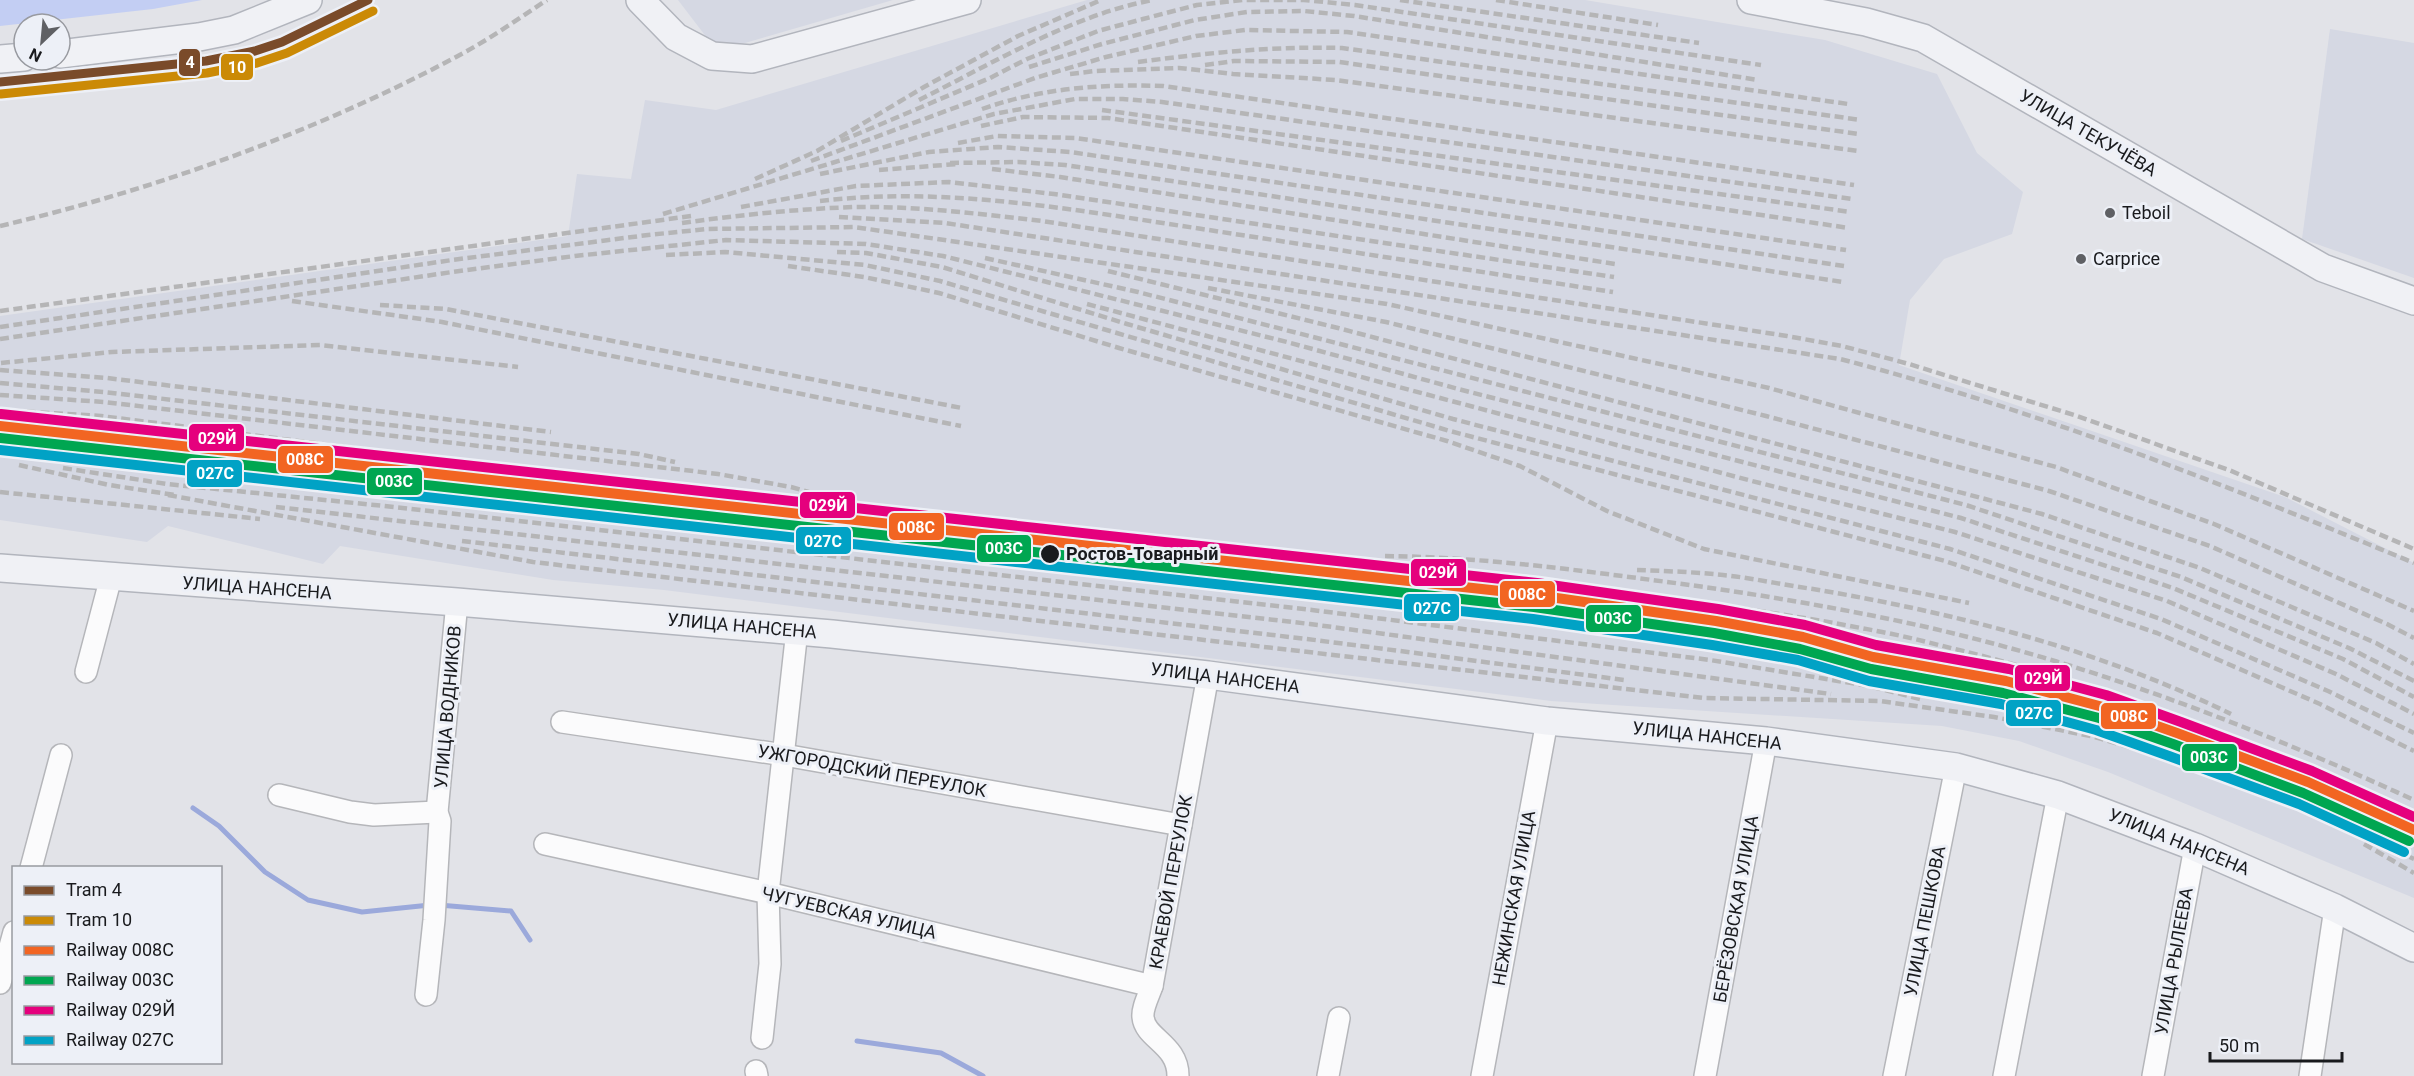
<svg xmlns="http://www.w3.org/2000/svg" width="2414" height="1076" viewBox="0 0 2414 1076" font-family="Roboto,sans-serif">
	<rect width="100%" height="100%" fill="#e2e3e8"/>
	<!-- built -->
	<g fill="#d5d8e3">
		<polygon points="678,0 893,0 717,51"/>
		<polygon points="1087,0 1585,0 1825,40 1937,74 1977,153 2023,192 2012,234 1944,259 1910,300 1899,365 2285,497 2414,563 2414,898 2108,772 2019,741 1942,726 1551,701 664,590 553,580 340,546 323,564 168,526 147,542 0,520 0,316 568,236 577,174 631,179 645,100 716,110"/>
		<polygon points="2330,29 2414,43 2414,278 2302,239"/>
	</g>
	<!-- green -->
	<polygon fill="#c3cef3" points="0,0 202,0 153,9 0,26"/>
	<g fill="none" stroke-linecap="round" stroke-linejoin="round">
		<!-- stream -->
		<g stroke="#9ba9db" stroke-width="5">
			<polyline points="193,808 219,826 265,872 308,900 362,912 430,905"/>
			<polyline points="439,905 511,911 530,940"/>
			<polyline points="857,1041 941,1053 983,1076"/>
		</g>
		<defs>
			<g id="minor">
				<polyline points="86,672 111,577"/>
				<polyline points="562,722 784,755 1181,825"/>
				<polyline points="279,795 350,812 374,815 437,812"/>
				<polyline points="545,844 768,893 1152,986"/>
				<polyline points="31,868 61,755"/>
				<polyline points="0,983 14,932"/>
				<polyline points="426,995 434,920 440,821 437,812 457,602"/>
				<polyline points="762,1038 770,964 768,893 797,630"/>
				<polyline points="756,1071 757,1076"/>
				<path d="M1178,1076C1178,1044 1145,1039 1143,1017C1142,1008 1149,995 1152,986L1208,675"/>
				<polyline points="1328,1076 1339,1018"/>
				<polyline points="1482,1076 1547,721"/>
				<polyline points="1705,1076 1766,741"/>
				<polyline points="1894,1076 1956,767"/>
				<polyline points="2004,1076 2058,795"/>
				<polyline points="2153,1076 2195,847"/>
				<polyline points="2310,1076 2335,908"/>
			</g>
			<g id="major">
				<polyline points="640,0 676,37 712,56 752,59 967,0"/>
				<polyline points="1751,0 1866,22 1923,38 2323,268 2414,301"/>
				<polyline points="60,54 199,37 234,30 308,0"/>
				<polyline points="0,59 24,57"/>
				<polyline points="0,568 457,602 832,634 1208,675 1547,721 1766,741 1956,767 2058,795 2195,847 2335,908 2414,948"/>
			</g>
		</defs>
		<!-- minor casing -->
		<use href="#minor" stroke="#b5b6ba" stroke-width="24"/>
		<!-- major casing -->
		<use href="#major" stroke="#b2b5bd" stroke-width="30"/>
		<!-- minor -->
		<use href="#minor" stroke="#fbfbfc" stroke-width="21"/>
		<!-- major -->
		<use href="#major" stroke="#f0f1f5" stroke-width="27"/>
		<!-- rail -->
		<g stroke="#b5b5b6" stroke-width="4.5" stroke-dasharray="9 4.5" stroke-linecap="butt">
			<polyline points="1400,0 1699,43"/>
			<polyline points="1496,0 1658,25"/>
			<path d="M1138,62C1207,53 1272,46 1342,48L1861,120"/>
			<polyline points="1205,65 1234,61 1339,62 1859,134"/>
			<polyline points="1029,67 1102,44 1195,20 1247,12 1304,11 1354,16 1758,80"/>
			<polyline points="1070,74 1095,71 1179,68 1233,74 1336,80 1858,151"/>
			<path d="M919,100C993,63 1072,15 1153,0"/>
			<path d="M982,109C1042,88 1100,84 1163,86L1854,185"/>
			<polyline points="1102,110 1851,212"/>
			<polyline points="981,126 1023,117 1108,118 1849,228"/>
			<polyline points="841,141 990,78 1027,59 1098,31 1143,19 1197,5 1243,0 1304,0 1355,5 1761,65"/>
			<polyline points="958,143 997,136 1076,138 1846,250"/>
			<polyline points="811,161 1035,78 1106,57 1196,36 1245,30 1347,32 1848,104"/>
			<polyline points="950,163 1018,162 1065,165 1843,282"/>
			<polyline points="992,169 1060,177 1615,264"/>
			<polyline points="879,170 957,164"/>
			<polyline points="820,174 929,152 998,147 1070,152 1844,266"/>
			<polyline points="755,179 817,151 924,87 1018,36 1101,0"/>
			<path d="M820,201C948,186 1075,210 1202,229C1339,250 1476,271 1613,292"/>
			<polyline points="741,207 856,186 949,182 1054,194 1614,277"/>
			<polyline points="663,214 994,114 1075,99 1123,99 1162,102 1852,199"/>
			<path d="M839,217L945,223L1840,359C2037,410 2226,485 2414,563"/>
			<path d="M682,223C739,215 796,209 855,207C917,206 980,214 1042,221L1787,336L1842,346L1909,364L2074,415L2229,470L2414,549"/>
			<path d="M0,226C158,189 324,129 467,51C494,36 521,17 547,0"/>
			<polyline points="837,252 866,253 942,267 1127,324 1453,419 1950,549 2161,619 2328,691 2414,733"/>
			<polyline points="666,255 725,252 865,265 940,281 1450,431 1945,561 2157,633 2320,704 2414,751"/>
			<polyline points="985,258 1138,292 1966,505 2181,577 2349,648 2414,681"/>
			<polyline points="788,266 864,277 939,293 1119,348 1447,441 1520,466 1607,511 1704,549 1969,603"/>
			<polyline points="1108,271 1338,328 2042,514 2200,568 2376,643 2414,664"/>
			<polyline points="1208,288 1386,322 1766,416 2049,491 2210,546 2387,624 2414,638"/>
			<polyline points="292,301 442,322 961,426"/>
			<polyline points="1087,304 1752,481 1955,532 2167,601 2336,674 2414,714"/>
			<polyline points="380,305 446,309 962,408"/>
			<polyline points="0,311 691,216"/>
			<polyline points="0,327 452,260 648,235 707,229 854,227 1387,304 1769,388 2056,467 2214,524 2414,611"/>
			<polyline points="0,339 452,272 575,256 726,240 866,244 943,256 1287,342 1462,390 1961,518 2173,588 2343,659 2414,697"/>
			<polyline points="1,363 112,352 320,345 518,367"/>
			<polyline points="0,370 107,378 551,432"/>
			<polyline points="0,383 104,392 639,454 675,462"/>
			<polyline points="0,395 104,402 718,474 791,487 812,493"/>
			<path d="M0,410L101,416L401,454L1539,581C1655,597 1772,610 1887,633C1913,638 1938,645 1963,651C2119,690 2268,748 2414,814"/>
			<polyline points="19,465 109,485 175,495"/>
			<polyline points="63,468 167,484 394,507 1312,610 1710,660 1869,686 1924,700"/>
			<polyline points="0,492 260,519"/>
			<polyline points="168,495 533,562 1704,698 1880,701 1994,717 2095,737 2169,759 2296,805 2414,859"/>
			<polyline points="276,507 1310,624 1831,694"/>
			<polyline points="462,541 1307,639 1624,680"/>
			<path d="M1385,556C1475,557 1563,568 1652,580C1731,590 1811,603 1889,619C2071,656 2246,723 2414,800"/>
			<path d="M1637,570C1665,571 1695,572 1723,575C1753,578 1783,585 1813,589C1956,613 2100,650 2231,714"/>
			<polyline points="2364,844 2414,873"/>
		</g>
		<defs>
			<polyline id="rail-1" points="0,426 1536,595 1716,621 1803,637 1873,657 2006,681 2103,707 2177,733 2308,782 2414,830"/>
			<polyline id="rail-2" points="0,438 1534,607 1714,633 1800,649 1871,669 2003,693 2099,718 2173,744 2303,793 2409,841"/>
			<polyline id="rail-3" points="1,414 1537,583 1718,609 1805,625 1876,645 2009,669 2106,695 2181,722 2312,771 2414,817"/>
			<polyline id="rail-4" points="0,450 1533,619 1712,645 1798,660 1869,681 2001,704 2096,730 2169,756 2299,804 2404,852"/>
		</defs>
		<!-- rail-1 casing -->
		<use href="#rail-1" stroke="#edf0f7" stroke-width="15"/>
		<!-- rail-2 casing -->
		<use href="#rail-2" stroke="#edf0f7" stroke-width="15"/>
		<!-- rail-3 casing -->
		<use href="#rail-3" stroke="#edf0f7" stroke-width="15"/>
		<!-- rail-4 casing -->
		<use href="#rail-4" stroke="#edf0f7" stroke-width="15"/>
		<!-- rail-1 -->
		<use href="#rail-1" stroke="#f26522" stroke-width="10"/>
		<!-- rail-2 -->
		<use href="#rail-2" stroke="#00a651" stroke-width="10"/>
		<!-- rail-3 -->
		<use href="#rail-3" stroke="#e5007d" stroke-width="10"/>
		<!-- rail-4 -->
		<use href="#rail-4" stroke="#01a2c5" stroke-width="10"/>
		<defs>
			<polyline id="tram-1" points="0,82 206,61 255,51 282,42 368,0"/>
			<polyline id="tram-2" points="1,94 207,73 257,63 287,53 373,11"/>
		</defs>
		<!-- tram-1 casing -->
		<use href="#tram-1" stroke="#edf0f7" stroke-width="14"/>
		<!-- tram-2 casing -->
		<use href="#tram-2" stroke="#edf0f7" stroke-width="14"/>
		<!-- tram-1 -->
		<use href="#tram-1" stroke="#7a4b2a" stroke-width="9"/>
		<!-- tram-2 -->
		<use href="#tram-2" stroke="#cb8a06" stroke-width="9"/>
	</g>
	<!-- markers -->
	<g fill="#5f6064" stroke="#edf0f7" stroke-width="2">
		<circle cx="2110" cy="213" r="6"/>
		<circle cx="2081" cy="259" r="6"/>
	</g>
	<circle fill="#191a1d" stroke="#edf0f7" stroke-width="2" cx="1050" cy="554" r="10"/>
	<g text-anchor="middle" stroke-width="6" stroke-linejoin="round" paint-order="stroke">
		<!-- street labels -->
		<g font-size="18" fill="#191a1d" stroke="#edf0f7">
			<text transform="translate(2088 133) rotate(30)" y="6">УЛИЦА ТЕКУЧЁВА</text>
			<text transform="translate(257 588) rotate(4)" y="6">УЛИЦА НАНСЕНА</text>
			<text transform="translate(742 626) rotate(5)" y="6">УЛИЦА НАНСЕНА</text>
			<text transform="translate(1225 678) rotate(7)" y="6">УЛИЦА НАНСЕНА</text>
			<text transform="translate(448 707) rotate(-85)" y="6">УЛИЦА ВОДНИКОВ</text>
			<text transform="translate(1707 736) rotate(6)" y="6">УЛИЦА НАНСЕНА</text>
			<text transform="translate(872 771) rotate(10)" y="6">УЖГОРОДСКИЙ ПЕРЕУЛОК</text>
			<text transform="translate(2179 842) rotate(22)" y="6">УЛИЦА НАНСЕНА</text>
			<text transform="translate(1171 882) rotate(-80)" y="6">КРАЕВОЙ ПЕРЕУЛОК</text>
			<text transform="translate(1514 898) rotate(-80)" y="6">НЕЖИНСКАЯ УЛИЦА</text>
			<text transform="translate(1736 909) rotate(-80)" y="6">БЕРЁЗОВСКАЯ УЛИЦА</text>
			<text transform="translate(849 913) rotate(13)" y="6">ЧУГУЕВСКАЯ УЛИЦА</text>
			<text transform="translate(1925 921) rotate(-79)" y="6">УЛИЦА ПЕШКОВА</text>
			<text transform="translate(2174 961) rotate(-80)" y="6">УЛИЦА РЫЛЕЕВА</text>
		</g>
		<!-- poi labels -->
		<g font-size="18" fill="#191a1d" stroke="#edf0f7" text-anchor="start">
			<text x="2122" y="219">Teboil</text>
			<text x="2093" y="265">Carprice</text>
		</g>
		<!-- stop labels -->
		<g font-size="18" font-weight="bold" fill="#191a1d" stroke="#edf0f7" text-anchor="start">
			<text x="1066" y="560">Ростов-Товарный</text>
		</g>
	</g>
	<g stroke="#edf0f7" stroke-width="2">
		<rect x="178" y="48" width="23" height="29" rx="6" fill="#7a4b2a"/>
		<rect x="220" y="53" width="34" height="28" rx="6" fill="#cb8a06"/>
		<rect x="188" y="423" width="57" height="29" rx="6" fill="#e5007d"/>
		<rect x="277" y="445" width="57" height="29" rx="6" fill="#f26522"/>
		<rect x="186" y="459" width="57" height="29" rx="6" fill="#01a2c5"/>
		<rect x="366" y="467" width="57" height="29" rx="6" fill="#00a651"/>
		<rect x="799" y="491" width="57" height="28" rx="6" fill="#e5007d"/>
		<rect x="888" y="512" width="57" height="29" rx="6" fill="#f26522"/>
		<rect x="795" y="526" width="57" height="29" rx="6" fill="#01a2c5"/>
		<rect x="976" y="534" width="56" height="29" rx="6" fill="#00a651"/>
		<rect x="1410" y="558" width="57" height="29" rx="6" fill="#e5007d"/>
		<rect x="1499" y="580" width="57" height="28" rx="6" fill="#f26522"/>
		<rect x="1403" y="593" width="57" height="29" rx="6" fill="#01a2c5"/>
		<rect x="1585" y="604" width="57" height="29" rx="6" fill="#00a651"/>
		<rect x="2014" y="664" width="57" height="28" rx="6" fill="#e5007d"/>
		<rect x="2005" y="699" width="57" height="28" rx="6" fill="#01a2c5"/>
		<rect x="2100" y="702" width="57" height="28" rx="6" fill="#f26522"/>
		<rect x="2181" y="743" width="57" height="29" rx="6" fill="#00a651"/>
	</g>
	<g font-size="16" text-anchor="middle" font-weight="bold" fill="#fff">
		<text x="190" y="68">4</text>
		<text x="237" y="73">10</text>
		<text x="217" y="444">029Й</text>
		<text x="305" y="465">008С</text>
		<text x="215" y="479">027С</text>
		<text x="394" y="487">003С</text>
		<text x="828" y="511">029Й</text>
		<text x="916" y="533">008С</text>
		<text x="823" y="547">027С</text>
		<text x="1004" y="554">003С</text>
		<text x="1438" y="578">029Й</text>
		<text x="1527" y="600">008С</text>
		<text x="1432" y="614">027С</text>
		<text x="1613" y="624">003С</text>
		<text x="2043" y="684">029Й</text>
		<text x="2034" y="719">027С</text>
		<text x="2129" y="722">008С</text>
		<text x="2209" y="763">003С</text>
	</g>
	<!-- legend -->
	<rect x="12" y="866" width="210" height="198" fill="#edf0f7" stroke="#989aa0" stroke-width="1.5"/>
	<rect x="24" y="886" width="30" height="9" fill="#7a4b2a" stroke="#989aa0" stroke-width="1.5"/>
	<text x="66" y="896" font-size="18" fill="#191a1d">Tram 4</text>
	<rect x="24" y="916" width="30" height="9" fill="#cb8a06" stroke="#989aa0" stroke-width="1.5"/>
	<text x="66" y="926" font-size="18" fill="#191a1d">Tram 10</text>
	<rect x="24" y="946" width="30" height="9" fill="#f26522" stroke="#989aa0" stroke-width="1.5"/>
	<text x="66" y="956" font-size="18" fill="#191a1d">Railway 008С</text>
	<rect x="24" y="976" width="30" height="9" fill="#00a651" stroke="#989aa0" stroke-width="1.5"/>
	<text x="66" y="986" font-size="18" fill="#191a1d">Railway 003С</text>
	<rect x="24" y="1006" width="30" height="9" fill="#e5007d" stroke="#989aa0" stroke-width="1.5"/>
	<text x="66" y="1016" font-size="18" fill="#191a1d">Railway 029Й</text>
	<rect x="24" y="1036" width="30" height="9" fill="#01a2c5" stroke="#989aa0" stroke-width="1.5"/>
	<text x="66" y="1046" font-size="18" fill="#191a1d">Railway 027С</text>
	<!-- north arrow -->
	<g transform="translate(42 42) rotate(206)"><circle r="28" fill="#edf0f7" stroke="#989aa0" stroke-width="1.5"/>
	<path d="M0-4.5L10 22L0 15L-10 22Z" fill="#5f6064"/>
	<text y="-9" font-size="16" font-weight="bold" text-anchor="middle" fill="#191a1d">N</text>
	</g>
	<!-- scale -->
	<path d="M2210 1052v9h132v-9" fill="none" stroke="#191a1d" stroke-width="3"/>
	<text x="2219" y="1052" font-size="18" fill="#191a1d" stroke="#edf0f7" stroke-width="4.5" paint-order="stroke">50 m</text>
</svg>
